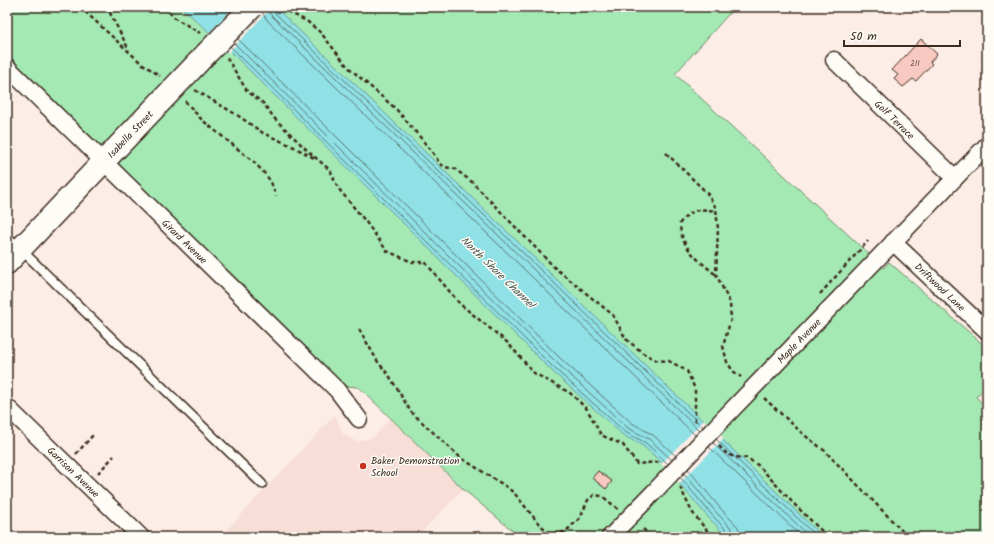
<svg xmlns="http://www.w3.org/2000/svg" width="994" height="544" viewBox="0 0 994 544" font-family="Kalam,sans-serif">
	<rect width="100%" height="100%" fill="#fcede6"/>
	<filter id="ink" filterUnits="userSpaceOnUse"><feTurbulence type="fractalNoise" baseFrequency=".025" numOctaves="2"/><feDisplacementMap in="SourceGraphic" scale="8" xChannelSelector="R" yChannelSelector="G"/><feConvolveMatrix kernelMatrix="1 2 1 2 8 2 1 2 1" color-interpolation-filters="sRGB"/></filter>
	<g filter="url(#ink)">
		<!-- built -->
		<polygon fill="#f7ded7" points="335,415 343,434 356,442 374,437 390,418 463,489 417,537 220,537"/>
		<!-- green -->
		<path fill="#a4e9b4" stroke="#708a69" d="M7,7H735L675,74L884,268L889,262L987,348V385L976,397L987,408V537H520L463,489L363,391C361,389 359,387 356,387C347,385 348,390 339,381L7,54Z"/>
		<!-- water -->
		<polygon fill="#8fe1e6" stroke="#6d9896" points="181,7 275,7 823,537 727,537 709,518 661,462 643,446 623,435 552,371 230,51"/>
		<!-- pier -->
		<g fill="#fcede6">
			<polygon points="234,7 272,7 228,53 207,35"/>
			<polygon points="704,420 724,438 679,484 661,464"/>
		</g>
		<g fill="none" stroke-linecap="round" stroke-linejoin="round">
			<!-- shore -->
			<g stroke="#5d736e" stroke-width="1">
				<polyline points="268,7 268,11 271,15 700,431"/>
				<polyline points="273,7 274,12 703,427"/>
				<polyline points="262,12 267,20 695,435"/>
				<polyline points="238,39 562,360 632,423 653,435 676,456"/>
				<polyline points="234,43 558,364 628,428 649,439 672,460"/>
				<polyline points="230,46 554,368 625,432 646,443 668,464"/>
				<polyline points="716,439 817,537"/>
				<polyline points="713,443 810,537"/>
				<polyline points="709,447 802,537"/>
				<polyline points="688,469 720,508 738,527 741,537"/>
				<polyline points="684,473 716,512 732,529 735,537"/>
				<polyline points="680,477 712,515 729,533 730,537"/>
			</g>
		</g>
		<!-- building -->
		<g fill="#f8c9c0" stroke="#3b2a1e">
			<polygon points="921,39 937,54 930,62 932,64 916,81 913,79 903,87 894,79 898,75 892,70"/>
			<polygon points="598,471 612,481 606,489 592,478"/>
		</g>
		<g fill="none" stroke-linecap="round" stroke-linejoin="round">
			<defs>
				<polyline id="lane" points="7,236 262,484"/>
				<g id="street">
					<path id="s1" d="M834,60L955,178"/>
					<path id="s2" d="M7,67L337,390L359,419"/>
					<path id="s3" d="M893,242L987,331"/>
					<path id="s4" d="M7,407L141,537"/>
					<path id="s5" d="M723,419L987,145"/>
					<polyline points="610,537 652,494"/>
				</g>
				<g id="secondary">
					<path id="s6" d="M7,263L206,54"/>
				</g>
			</defs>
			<!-- lane casing -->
			<use href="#lane" stroke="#3b2a1e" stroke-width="11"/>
			<!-- street casing -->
			<use href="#street" stroke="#3b2a1e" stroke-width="19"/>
			<!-- secondary casing -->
			<use href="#secondary" stroke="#3b2a1e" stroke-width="25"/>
			<!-- path -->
			<g stroke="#3b2a1e" stroke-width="2.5" stroke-dasharray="4 3" stroke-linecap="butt">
				<polyline points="80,7 140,62 160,76"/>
				<polyline points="105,7 110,13 129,50"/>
				<polyline points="164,7 175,18 200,33"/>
				<polyline points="283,7 287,11 308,22 321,33 348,67 396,109 420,137 436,157 439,163 445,167 455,169 472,182 555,268 613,315 626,339 643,353 656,360 669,361 687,371 695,389 695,422 697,424"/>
				<polyline points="227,58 247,91 263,103 275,119 309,152 330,170 338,188 366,222 387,251 412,262 425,262 460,304 508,343 534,373 570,393 587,409 601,435 623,445 637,464 657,462 659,464"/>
				<polyline points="195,90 237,115 263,133 294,147 314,158"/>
				<polyline points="185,101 202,120 254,162 266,175 271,182 276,196"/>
				<polyline points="666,153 707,193 716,208 718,229 716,274 730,303 731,319 723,346 727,362 733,371 741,377"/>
				<path d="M715,274C698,260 680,247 680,223C691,209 700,208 716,211"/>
				<polyline points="820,294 868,241"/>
				<polyline points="359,329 378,362 390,377 411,412 461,458 507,487 515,494 540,525 549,532 557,533 565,532 580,518 588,500 594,495 602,496 618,509"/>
				<polyline points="764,398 803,434 825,451 904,533"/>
				<polyline points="719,446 726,453 734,457 747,458 759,466 793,503 828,537"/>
				<polyline points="76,454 93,435"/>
				<polyline points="98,473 114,456"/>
				<polyline points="680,487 692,512 708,532 715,537"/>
				<polyline points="643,529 652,537"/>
			</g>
			<!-- lane -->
			<use href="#lane" stroke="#fdfcf7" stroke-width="8"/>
			<!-- street -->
			<use href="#street" stroke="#fdfcf7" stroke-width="16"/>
			<!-- secondary -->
			<use href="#secondary" stroke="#fdfcf7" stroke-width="22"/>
			<defs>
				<polyline id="street-bridge" points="652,494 723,419"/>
				<polyline id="secondary-bridge" points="206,54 252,7"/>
			</defs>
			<!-- street-bridge casing -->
			<use href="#street-bridge" stroke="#3b2a1e" stroke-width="19" stroke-linecap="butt"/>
			<!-- secondary-bridge casing -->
			<use href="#secondary-bridge" stroke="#3b2a1e" stroke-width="25" stroke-linecap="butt"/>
			<!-- street-bridge -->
			<use href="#street-bridge" stroke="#fdfcf7" stroke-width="16"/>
			<!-- secondary-bridge -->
			<use href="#secondary-bridge" stroke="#fdfcf7" stroke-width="22"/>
		</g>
	</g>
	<!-- markers -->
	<circle fill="#c8321e" stroke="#fdfcf7" stroke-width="1.5" cx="363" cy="466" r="4"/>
	<g text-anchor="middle" stroke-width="3" stroke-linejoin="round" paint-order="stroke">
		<!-- number labels -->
		<g font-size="8" fill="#6a5246">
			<text x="915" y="66">211</text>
		</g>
		<!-- street labels -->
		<g font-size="10" fill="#3b2a1e" stroke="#fdfcf7">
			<text dy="4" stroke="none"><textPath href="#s1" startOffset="85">Golf Terrace</textPath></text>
			<text dy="4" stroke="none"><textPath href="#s6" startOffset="178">Isabella Street</textPath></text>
			<text dy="4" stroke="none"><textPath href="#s2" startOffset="249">Girard Avenue</textPath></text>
			<text dy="4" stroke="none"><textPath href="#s3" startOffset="65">Driftwood Lane</textPath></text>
			<text dy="4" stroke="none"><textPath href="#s5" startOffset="109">Maple Avenue</textPath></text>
			<text dy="4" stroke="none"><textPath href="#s4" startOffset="93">Garrison Avenue</textPath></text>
		</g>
		<!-- poi labels -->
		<g font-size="10" fill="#3b2a1e" stroke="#fdfcf7" text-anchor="start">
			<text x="371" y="464">Baker Demonstration<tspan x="371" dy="12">School</tspan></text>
		</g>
		<!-- water labels -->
		<g font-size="11" font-style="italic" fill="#505850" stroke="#fdfcf7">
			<text transform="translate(498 272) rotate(44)" y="4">North Shore Channel</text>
		</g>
	</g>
	<!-- margin -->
	<rect width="994" height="544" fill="none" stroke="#fdfcf7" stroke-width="24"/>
	<rect x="12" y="12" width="970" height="520" fill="none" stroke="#3b2a1e" stroke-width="1.5" filter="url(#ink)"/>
	<!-- scale -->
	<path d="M844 40v6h116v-6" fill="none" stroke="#3b2a1e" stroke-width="2"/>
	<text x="850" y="40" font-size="12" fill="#3b2a1e" stroke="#fdfcf7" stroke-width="3" paint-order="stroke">50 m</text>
</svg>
